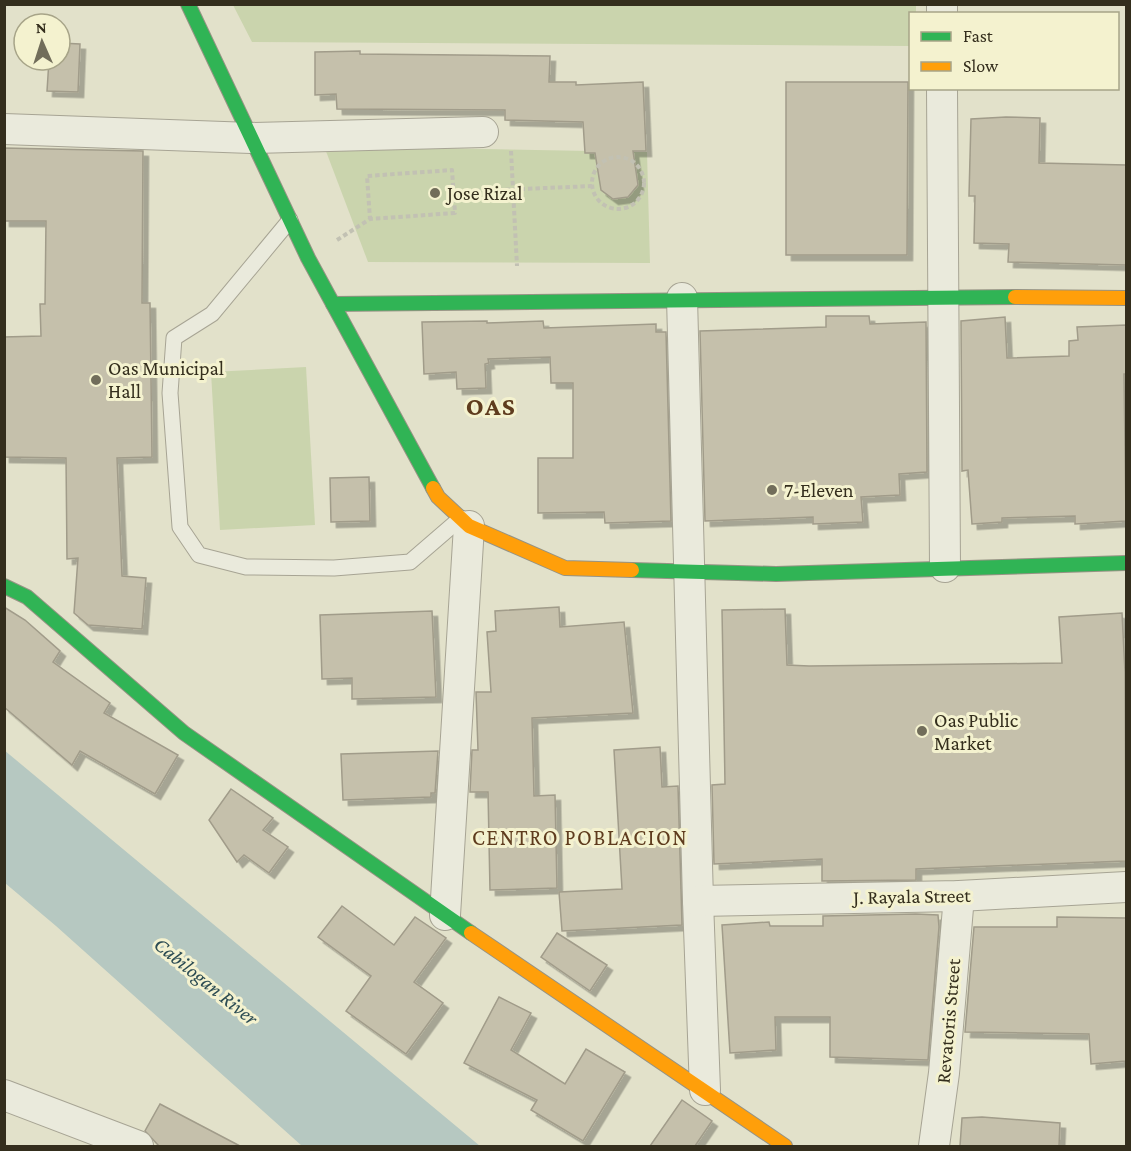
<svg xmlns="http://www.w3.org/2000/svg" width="1131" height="1151" viewBox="0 0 1131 1151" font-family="'Crimson Pro',serif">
	<defs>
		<filter id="shadow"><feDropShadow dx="5.5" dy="5.5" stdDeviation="0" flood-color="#0004"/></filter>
	</defs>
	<rect width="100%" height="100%" fill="#e2e1ca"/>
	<!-- green -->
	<g fill="#cad4ad">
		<polygon points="916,4 916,13 910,14 910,46 252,42 233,5"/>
		<polygon points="324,146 647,152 650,263 368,262"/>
		<polygon points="306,367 315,525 220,530 211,372"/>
	</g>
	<!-- water -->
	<polygon fill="#b6c8c1" points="4,750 480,1146 302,1146 56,926 5,883"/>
	<!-- building -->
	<g fill="#c5c0ab" stroke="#a19c8a" stroke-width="1.5" filter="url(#shadow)">
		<polygon points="60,43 80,44 78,92 47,91 49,60 60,60"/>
		<polygon points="360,51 360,54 550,56 549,82 576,82 576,85 643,82 646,151 633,151 638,185 628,197 613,199 601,190 595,153 585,153 583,122 505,120 505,110 337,109 336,94 315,95 315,52"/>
		<polygon points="786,82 908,82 907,255 786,255"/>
		<polygon points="1006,117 1040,118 1039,163 1126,165 1126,265 1008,262 1009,244 974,243 975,196 969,196 971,119"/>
		<polygon points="4,148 143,151 142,303 150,303 152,457 117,458 122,576 146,578 142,629 88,625 74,613 78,558 67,559 66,458 4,457 4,337 41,336 40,304 45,304 46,221 4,221"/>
		<polygon points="826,316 869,316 870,324 926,322 927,472 899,474 900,495 861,497 863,522 813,524 813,517 705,521 700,331 826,327"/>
		<polygon points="1005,317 1007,358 1069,356 1069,341 1078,340 1077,327 1126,325 1126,374 1124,374 1126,521 1075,524 1075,516 1002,518 1002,522 972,524 968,470 962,471 961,321"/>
		<polygon points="487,321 487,323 543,321 544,328 656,324 656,332 666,332 671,521 605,523 604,512 538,513 538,458 573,458 573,383 551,383 550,357 488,359 489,363 485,364 486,388 457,389 456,372 424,374 422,322"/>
		<polygon points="369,477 370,521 331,522 330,478"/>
		<polygon points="4,607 25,620 60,651 53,662 110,703 104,713 178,755 155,794 80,751 72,765 4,707"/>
		<polygon points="559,607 560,627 624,622 633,713 532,718 534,796 555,795 557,888 490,890 488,792 470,792 472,750 478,750 476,692 491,692 487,632 496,631 495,611"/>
		<polygon points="785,609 787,665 809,666 1062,663 1059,617 1122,613 1125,672 1126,861 916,869 916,880 822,881 822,859 714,864 712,785 725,784 722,610"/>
		<polygon points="432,611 436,697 352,699 352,678 322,679 320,615"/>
		<polygon points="660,747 662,787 678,786 682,925 562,931 559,892 622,889 614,750"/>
		<polygon points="438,751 435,793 431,793 431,797 343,800 341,754"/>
		<polygon points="231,789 273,818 263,830 288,847 269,873 244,855 237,862 209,820"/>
		<polygon points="342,906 394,945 415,917 446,938 414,982 443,1003 406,1054 346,1011 371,976 318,937"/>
		<polygon points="916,914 938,915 939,927 928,1060 830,1057 830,1017 775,1017 776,1050 730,1053 722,925 769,922 770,926 823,926 823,916"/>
		<polygon points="1057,917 1126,918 1126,1061 1091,1064 1089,1034 965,1032 974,927 1057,927"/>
		<polygon points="557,933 607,965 590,991 541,957"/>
		<polygon points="499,997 531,1013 511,1050 565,1084 586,1049 625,1072 583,1141 531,1110 537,1100 464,1063"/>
		<polygon points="682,1100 712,1121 695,1146 650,1146"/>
		<polygon points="160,1104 240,1146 159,1146 145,1131"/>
		<polygon points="982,1117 1060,1123 1059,1146 960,1146 962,1118"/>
	</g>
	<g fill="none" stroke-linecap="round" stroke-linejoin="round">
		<defs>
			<polyline id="lane" points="290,220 212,314 174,338 170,393 180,527 199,555 246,567 334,568 410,562 461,518"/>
			<g id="street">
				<polyline points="942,4 942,14"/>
				<polyline points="942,88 945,567"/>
				<polyline points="4,129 251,138 483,132"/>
				<polyline points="682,298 698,901 705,1090"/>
				<polyline points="698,901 959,896 1126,887"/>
				<polyline points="445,915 469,526"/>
				<polyline points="4,1095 138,1146"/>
				<polyline points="934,1146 944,1073 959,896"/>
			</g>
			<g id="fast">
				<polyline points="188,4 308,258 433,488"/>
				<polyline points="333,304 1015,297"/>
				<polyline points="632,570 776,574 1126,563"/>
				<polyline points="4,586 27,597 184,733 471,933"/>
			</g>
			<g id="slow">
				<polyline points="1015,297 1126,298"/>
				<polyline points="433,488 438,497 469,526 565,568 632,570"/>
				<polyline points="471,933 785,1146"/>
			</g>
		</defs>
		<!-- lane casing -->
		<use href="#lane" stroke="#a7a494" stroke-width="17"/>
		<!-- street casing -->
		<use href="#street" stroke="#a7a494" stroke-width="32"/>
		<!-- fast casing -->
		<use href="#fast" stroke="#969384" stroke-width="16"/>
		<!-- slow casing -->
		<use href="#slow" stroke="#969384" stroke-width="16"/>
		<!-- path -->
		<g stroke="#c2c1b3" stroke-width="4" stroke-dasharray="4.5 3" stroke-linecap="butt">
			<polyline points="511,151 517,266"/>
			<circle cx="618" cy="183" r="26"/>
			<polyline points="453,192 592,186"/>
			<polyline points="337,240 370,219 455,213 452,170 367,176 370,219"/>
		</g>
		<!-- lane -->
		<use href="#lane" stroke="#eaeadc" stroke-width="15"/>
		<!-- street -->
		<use href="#street" stroke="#eaeadc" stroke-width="30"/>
		<!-- fast -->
		<use href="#fast" stroke="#30b455" stroke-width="14"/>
		<!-- slow -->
		<use href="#slow" stroke="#ff9f0a" stroke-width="14"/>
	</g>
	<!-- markers -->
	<g fill="#716d5a" stroke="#f4f2cf" stroke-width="2">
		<circle cx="435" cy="193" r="6"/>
		<circle cx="96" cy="380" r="6"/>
		<circle cx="772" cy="490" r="6"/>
		<circle cx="922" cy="731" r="6"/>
	</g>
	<g text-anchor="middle" stroke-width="6" stroke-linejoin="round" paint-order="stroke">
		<!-- poi labels -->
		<g font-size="20" fill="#342e1d" stroke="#f4f2cf" text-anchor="start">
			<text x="447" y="200">Jose Rizal</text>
			<text x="108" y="375">Oas Municipal<tspan x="108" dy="23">Hall</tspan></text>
			<text x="784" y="497">7-Eleven</text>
			<text x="934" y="727">Oas Public<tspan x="934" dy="23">Market</tspan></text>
		</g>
		<!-- street labels -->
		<g font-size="20" fill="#342e1d" stroke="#f4f2cf">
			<text transform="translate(912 896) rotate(-1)" y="7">J. Rayala Street</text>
			<text transform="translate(948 1021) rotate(-85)" y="7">Revatoris Street</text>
		</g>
		<!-- water labels -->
		<g font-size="21" font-style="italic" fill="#2c4c53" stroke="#f4f2cf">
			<text transform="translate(206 981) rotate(39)" y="7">Cabilogan River</text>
		</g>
		<!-- quarter labels -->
		<g font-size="22" letter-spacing="1.5" fill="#5f3c1e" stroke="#f4f2cf">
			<text x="580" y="845">CENTRO POBLACION</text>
		</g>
		<!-- district labels -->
		<g font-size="26" font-weight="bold" letter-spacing="1.5" fill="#5f3c1e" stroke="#f4f2cf">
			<text x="491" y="415">OAS</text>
		</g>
	</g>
	<!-- border -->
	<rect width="1131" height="1151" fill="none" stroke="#342e1d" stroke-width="12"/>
	<!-- legend -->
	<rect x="909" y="12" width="210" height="78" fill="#f4f2cf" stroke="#a7a488" stroke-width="1.5"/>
	<rect x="921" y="32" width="30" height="9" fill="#30b455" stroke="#a7a488" stroke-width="1.5"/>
	<text x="963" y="42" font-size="18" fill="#342e1d">Fast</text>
	<rect x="921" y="62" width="30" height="9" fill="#ff9f0a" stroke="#a7a488" stroke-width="1.5"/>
	<text x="963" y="72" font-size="18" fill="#342e1d">Slow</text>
	<!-- north arrow -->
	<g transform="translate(42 42) rotate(357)"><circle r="28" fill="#f4f2cf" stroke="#a7a488" stroke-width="1.5"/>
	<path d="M0-4.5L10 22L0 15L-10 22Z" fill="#716d5a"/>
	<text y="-9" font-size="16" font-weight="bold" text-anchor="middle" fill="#342e1d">N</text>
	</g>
</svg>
